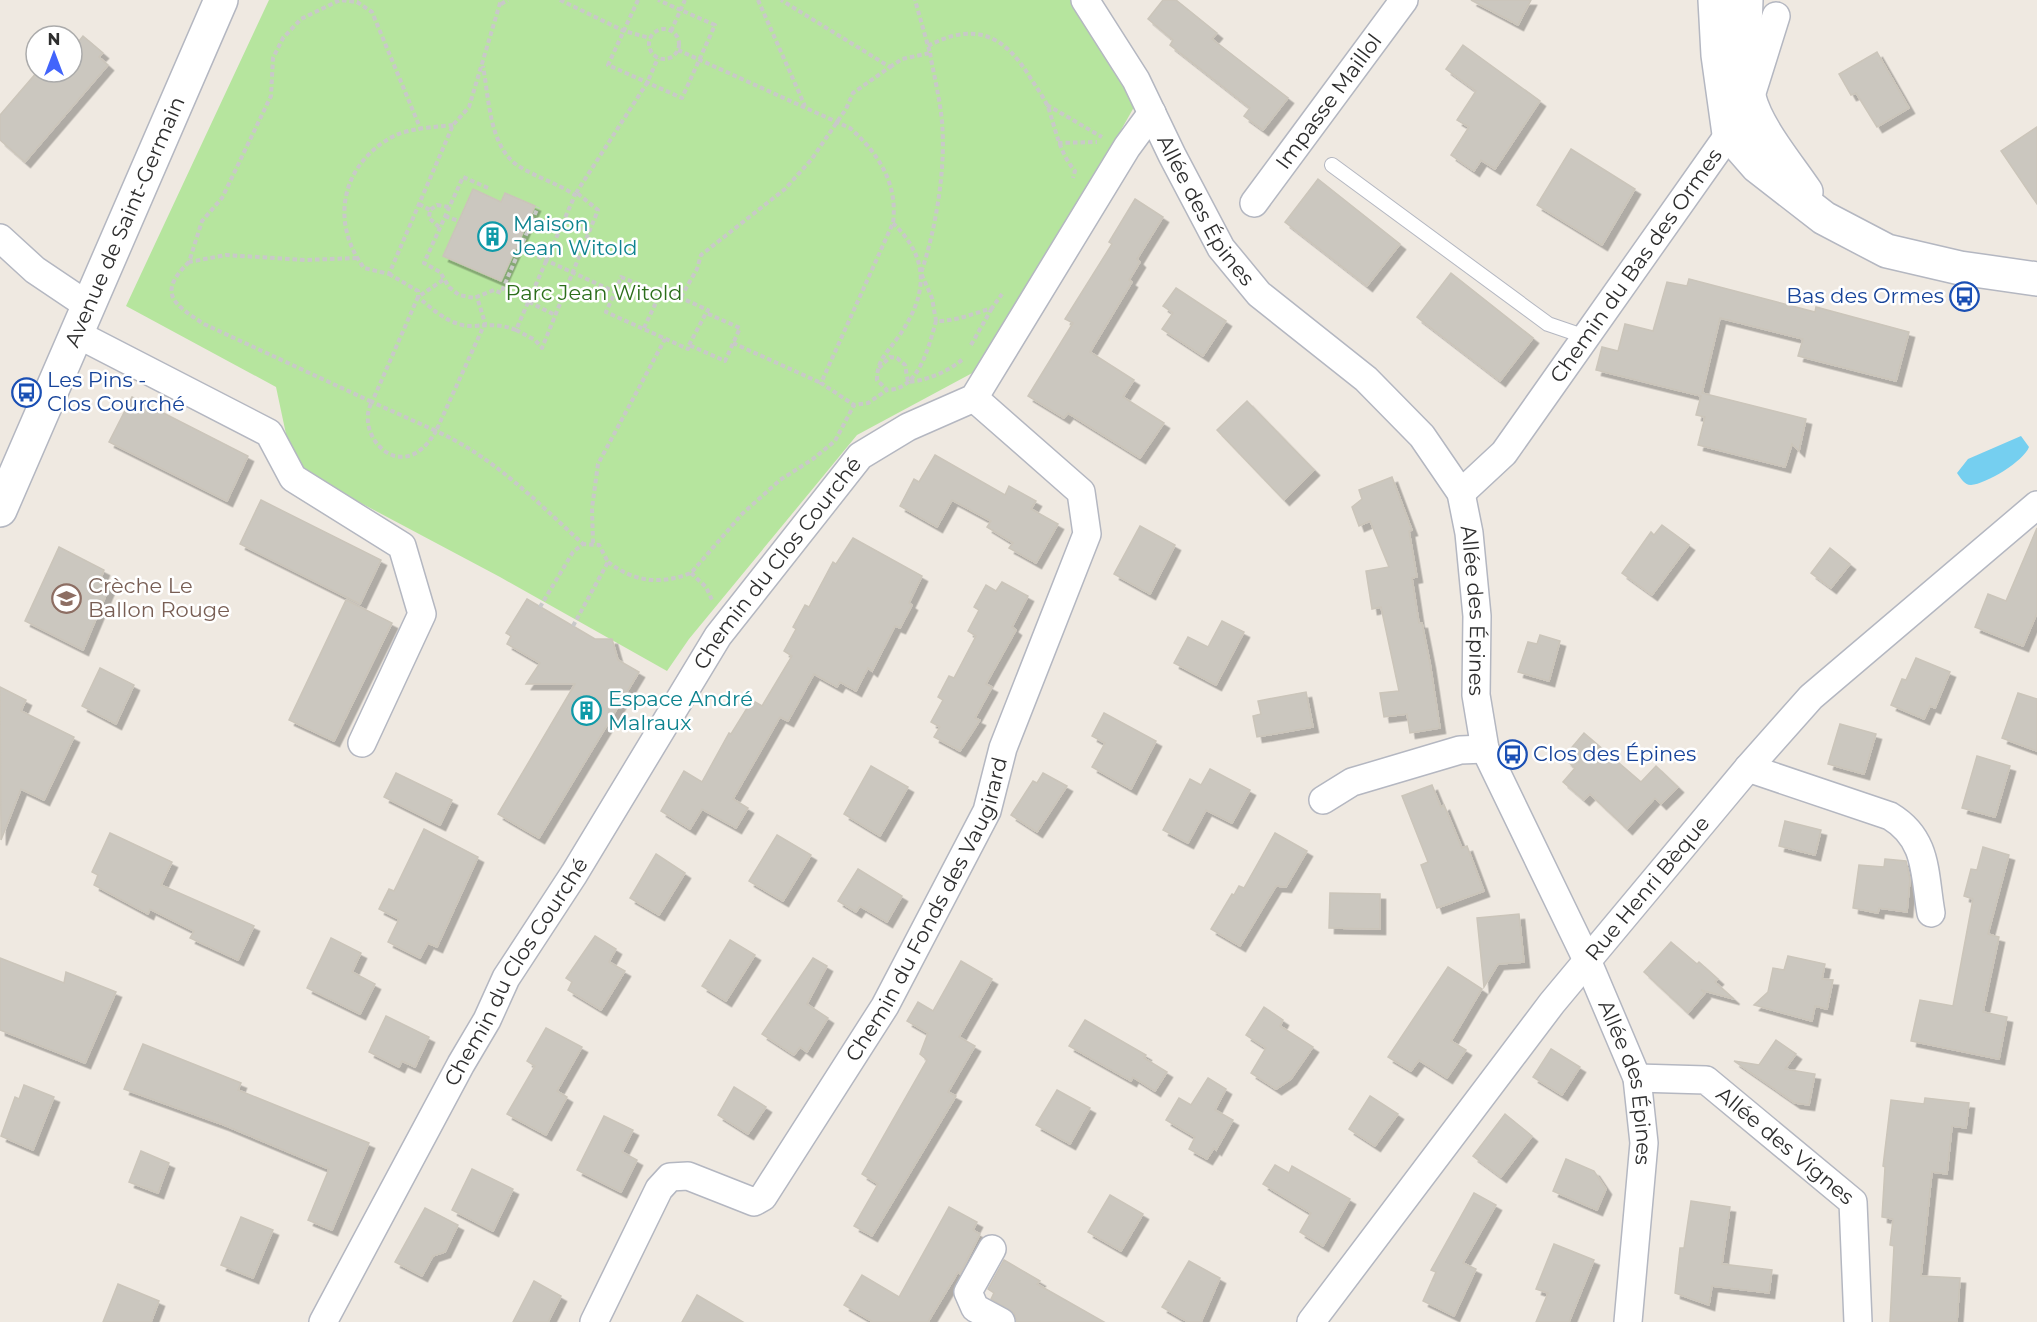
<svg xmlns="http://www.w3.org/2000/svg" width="2037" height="1322" viewBox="0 0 2037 1322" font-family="Montserrat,sans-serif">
	<defs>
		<filter id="shadow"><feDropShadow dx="5.5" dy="5.5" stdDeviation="0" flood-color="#0004"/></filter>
	</defs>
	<rect width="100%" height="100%" fill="#efe9e1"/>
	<!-- green -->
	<polygon fill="#b6e59e" points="269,0 1076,0 1138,100 989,364 857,435 689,639 667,671 500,577 293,467 276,387 126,306"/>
	<!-- water -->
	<path fill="#75cff0" d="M2021,436L2029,447C2024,461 1986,484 1971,485C1964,485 1960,477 1957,473L1968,459Z"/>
	<!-- building -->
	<g fill="#cbc7bf" stroke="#cbc5ba" stroke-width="1.5" filter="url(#shadow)">
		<polygon points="1163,0 1176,0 1217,33 1212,39 1288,98 1263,130 1244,116 1250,108 1170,45 1173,40 1148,19"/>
		<polygon points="1471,0 1531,0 1518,25"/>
		<polygon points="70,33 79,41 83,36 103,53 99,57 108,65 25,162 0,140 0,115 37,72 72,72 72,36 67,36"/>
		<polygon points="1463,45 1540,101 1495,169 1481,160 1474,171 1451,155 1469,127 1457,120 1476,91 1446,69"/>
		<polygon points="1877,52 1909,108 1877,127 1856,93 1851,95 1839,74"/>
		<polygon points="2037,127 2037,204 2001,151"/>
		<polygon points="1571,149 1635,189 1602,245 1537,205"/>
		<polygon points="1318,179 1400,244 1367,286 1285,222"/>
		<polygon points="473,189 501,202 505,193 535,206 501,281 443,256"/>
		<polygon points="1135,199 1163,217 1137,259 1140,262 1129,280 1132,282 1090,352 1134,380 1123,397 1164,423 1140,458 1068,413 1064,418 1028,396 1073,323 1065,319 1112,244 1109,242"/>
		<polygon points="1451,273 1533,338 1500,381 1417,317"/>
		<polygon points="1689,279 1815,312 1816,307 1909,332 1896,381 1798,356 1803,339 1720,318 1702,393 1806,419 1799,451 1792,444 1785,467 1698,445 1705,417 1696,415 1701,396 1596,370 1602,347 1618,351 1625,324 1653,331 1667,282 1687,286"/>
		<polygon points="1176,288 1226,321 1203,356 1162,329 1173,313 1163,306"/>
		<polygon points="132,397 248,456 227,501 109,442"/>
		<polygon points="1247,401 1314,470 1284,500 1217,430"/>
		<polygon points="935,455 1005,495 1009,486 1036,501 1031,509 1058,524 1036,563 1009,548 1013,543 987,527 991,521 952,500 937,527 900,506 914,479 919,482"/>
		<polygon points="1392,477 1412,530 1409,531 1417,577 1412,578 1419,623 1422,623 1430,663 1440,728 1410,733 1407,714 1384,717 1380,693 1399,691 1381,607 1372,609 1366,571 1389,567 1370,521 1359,526 1352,507 1362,499 1359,490"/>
		<polygon points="261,500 381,560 360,604 240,544"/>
		<polygon points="1662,525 1689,545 1652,595 1622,573 1651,532 1654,535"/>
		<polygon points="1140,526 1175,545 1150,594 1114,574"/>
		<polygon points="2037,528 2037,613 2023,646 1975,627 1988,594 2006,601"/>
		<polygon points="853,538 922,576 909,603 912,605 900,628 895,626 872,671 868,668 856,691 840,682 837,687 814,674 788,721 780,717 733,799 748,808 736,828 702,809 690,829 661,811 684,771 702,782 729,733 731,734 752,700 762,706 792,656 784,651 796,629 793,627 805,605 809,607 833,562 836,564"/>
		<polygon points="59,547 104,570 99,583 109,588 83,650 25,621"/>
		<polygon points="1830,548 1850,564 1831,588 1811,573"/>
		<polygon points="1002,582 1028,596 1012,627 1016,630 986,684 992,687 975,718 980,720 960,751 934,737 940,727 931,722 943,700 938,697 949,676 954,678 976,636 968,631 979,610 974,607 986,585 996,591"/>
		<polygon points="527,599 595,639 612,639 618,660 639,672 539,838 498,814 575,684 526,684 540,663 507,644 511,636 506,633"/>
		<polygon points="346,600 392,623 334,741 289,720"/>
		<polygon points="1222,621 1244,632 1216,685 1174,663 1188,637 1208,647"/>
		<polygon points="1540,635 1560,641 1549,681 1518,672 1528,642 1537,644"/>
		<polygon points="1916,658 1950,672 1935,708 1930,706 1924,719 1891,705 1902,679 1906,680"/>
		<polygon points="100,668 134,685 116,724 82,706"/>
		<polygon points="0,687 26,700 21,711 74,737 44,800 21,789 1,840"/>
		<polygon points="1306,692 1313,727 1257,737 1253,716 1261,714 1258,701"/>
		<polygon points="2018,693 2037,699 2037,751 2002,738"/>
		<polygon points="1104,713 1156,741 1131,789 1092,767 1105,743 1092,736"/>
		<polygon points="1840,724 1876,734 1864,774 1828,764"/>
		<polygon points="1584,733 1641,782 1656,766 1678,787 1661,804 1655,798 1627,829 1590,794 1584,800 1563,782 1575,768 1566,760 1571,755 1568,752"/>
		<polygon points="1977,756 2010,766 1995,817 1962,808"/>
		<polygon points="871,766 908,787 880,836 844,814"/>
		<polygon points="1210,769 1250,790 1232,823 1206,810 1188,843 1163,830 1190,779 1201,785"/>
		<polygon points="396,773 452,800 440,825 384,797"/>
		<polygon points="1043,773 1067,786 1037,832 1011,815 1033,781 1037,783"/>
		<polygon points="1432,785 1441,807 1444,805 1462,848 1467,846 1484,891 1437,908 1421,865 1428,862 1402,796"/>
		<polygon points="1785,821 1821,830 1815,855 1779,846"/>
		<polygon points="424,829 478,857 437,947 428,943 420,958 388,942 399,919 379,909 389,889 394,891"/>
		<polygon points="110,833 172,862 161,885 254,926 238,960 190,938 194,931 150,909 148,914 94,885 98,875 92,872"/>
		<polygon points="1275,833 1307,851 1286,887 1276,886 1240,946 1211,929 1232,894 1234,895 1239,886 1244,888"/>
		<polygon points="777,835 811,855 783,901 749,881"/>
		<polygon points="1983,847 2009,855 1988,934 1999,937 1983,1012 2007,1017 1999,1059 1911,1041 1920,1000 1953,1006 1973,899 1964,896 1971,869 1977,870"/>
		<polygon points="656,854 685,873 659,915 630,898"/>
		<polygon points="1885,859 1906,861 1910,879 1907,912 1879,908 1878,913 1853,908 1859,865 1884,867"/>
		<polygon points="858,869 902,896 887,922 860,906 856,912 838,901"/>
		<polygon points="1330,893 1380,894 1380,929 1329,928"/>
		<polygon points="1519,914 1524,962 1498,964 1484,987 1477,918"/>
		<polygon points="595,936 616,949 609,962 625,971 601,1010 568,990 572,982 566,978"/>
		<polygon points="331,938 361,953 352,972 375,984 360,1014 307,988"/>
		<polygon points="730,940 755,955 726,1001 702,986"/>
		<polygon points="1671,942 1697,964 1699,962 1718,979 1715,982 1734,999 1701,990 1705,993 1688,1013 1644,972"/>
		<polygon points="1788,956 1825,964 1822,979 1833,980 1827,1009 1815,1006 1812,1021 1754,1005 1768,992 1773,968 1784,970"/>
		<polygon points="0,958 64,983 66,972 116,992 85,1063 0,1030"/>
		<polygon points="813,958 827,966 807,1004 828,1018 807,1052 800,1047 794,1055 762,1034"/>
		<polygon points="961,961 992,979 959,1037 975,1046 948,1092 956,1096 872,1236 854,1226 878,1184 862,1174 927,1060 920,1054 928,1033 907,1021 918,1002 933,1011"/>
		<polygon points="1448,967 1482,989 1451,1041 1466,1050 1447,1078 1419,1060 1411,1071 1388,1057"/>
		<polygon points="1264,1007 1283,1020 1280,1026 1313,1047 1291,1079 1276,1089 1251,1073 1266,1048 1246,1035"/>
		<polygon points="386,1016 429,1037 415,1067 402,1061 399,1067 369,1052"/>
		<polygon points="1085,1020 1146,1055 1144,1058 1167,1072 1155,1091 1133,1077 1131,1081 1069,1046"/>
		<polygon points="546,1028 582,1047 557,1091 567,1097 546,1135 507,1114 535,1066 527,1061"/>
		<polygon points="1776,1040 1796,1054 1785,1069 1815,1074 1809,1105 1795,1103 1734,1061 1759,1065"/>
		<polygon points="143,1044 241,1083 238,1090 369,1143 332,1230 308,1220 329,1169 224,1125 124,1089"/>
		<polygon points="1551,1049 1580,1067 1562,1095 1533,1077"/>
		<polygon points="1208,1078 1226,1089 1215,1110 1233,1120 1216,1150 1214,1148 1207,1159 1189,1149 1195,1137 1166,1120 1179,1098 1191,1105"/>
		<polygon points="24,1085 54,1097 33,1150 1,1136 15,1097 19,1099"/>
		<polygon points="734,1087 766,1107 748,1134 718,1115"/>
		<polygon points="1057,1090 1090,1108 1070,1144 1036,1125"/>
		<polygon points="1370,1096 1398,1114 1375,1146 1349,1129"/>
		<polygon points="1925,1098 1969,1103 1966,1128 1952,1126 1947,1174 1932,1172 1921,1276 1960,1278 1957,1322 1890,1322 1894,1246 1890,1245 1893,1219 1882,1217 1885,1167 1883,1166 1891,1100 1924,1104"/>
		<polygon points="1505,1114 1532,1136 1501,1177 1473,1156"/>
		<polygon points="604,1116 633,1130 622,1152 637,1160 621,1192 577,1170"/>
		<polygon points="141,1151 169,1163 158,1193 129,1182"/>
		<polygon points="1566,1159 1594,1171 1606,1189 1597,1210 1553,1191"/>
		<polygon points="1275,1165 1289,1173 1292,1166 1350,1199 1323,1246 1300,1232 1311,1213 1263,1184"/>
		<polygon points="472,1169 513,1189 493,1231 452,1210"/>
		<polygon points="1474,1193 1496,1205 1463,1263 1476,1269 1454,1316 1423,1301 1436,1272 1431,1270"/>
		<polygon points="1110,1195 1143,1214 1121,1251 1088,1232"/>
		<polygon points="1691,1201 1730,1207 1722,1264 1772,1270 1769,1293 1712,1286 1709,1305 1675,1293 1680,1248 1684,1248"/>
		<polygon points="949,1207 977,1222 973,1230 980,1234 960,1274 958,1272 928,1322 873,1322 844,1305 862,1275 899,1297"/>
		<polygon points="425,1208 458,1225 445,1252 433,1256 422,1276 395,1262"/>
		<polygon points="241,1217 273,1230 253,1278 221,1265"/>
		<polygon points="1554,1244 1594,1260 1569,1322 1536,1322 1548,1293 1536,1289"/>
		<polygon points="1004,1260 1040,1281 1037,1284 1104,1322 1017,1322 1014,1313 991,1299 994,1293 988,1289"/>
		<polygon points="1189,1261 1220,1278 1201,1322 1188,1322 1162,1307"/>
		<polygon points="534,1281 561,1296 548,1322 513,1322"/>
		<polygon points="118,1284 159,1301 151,1322 103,1322"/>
		<polygon points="697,1295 743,1322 682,1322"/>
	</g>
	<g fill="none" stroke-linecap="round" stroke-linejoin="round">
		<defs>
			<polyline id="lane" points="1332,165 1548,324 1586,337"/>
			<g id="street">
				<path id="s1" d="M1085,0L1136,80L1172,155L1221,248L1259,294L1366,379L1422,436L1461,493L1469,533L1477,616L1476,695L1485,749L1587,960L1637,1078L1644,1143L1628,1322"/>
				<path id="s2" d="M1254,203L1404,0"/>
				<polyline points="0,238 35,270 87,305"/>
				<polyline points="75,333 269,433 293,478 402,546 422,614 362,743"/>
				<path id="s3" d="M1461,493L1504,453L1729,134L1750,99L1776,16"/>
				<path d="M1748,768L1890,816C1928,839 1924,873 1931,913"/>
				<polyline points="1323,800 1352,782 1460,750 1485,749"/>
				<path id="s4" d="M1637,1078L1706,1080L1853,1202L1858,1322"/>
				<polyline points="992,1249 968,1292 975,1308 1001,1322"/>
				<path id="s5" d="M323,1322L461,1064L487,1020L506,978L574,874L718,636L860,456L908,427L974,398L1127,147L1152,113"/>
				<path id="s6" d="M594,1322L659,1189L670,1177L688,1176L754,1202L763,1197L885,1006L987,811L1003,748L1087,534L1081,492L974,398"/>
				<path id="s7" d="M1311,1322L1552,1003L1748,768L1811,697L2037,505"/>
			</g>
			<g id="secondary">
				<polyline points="1715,0 1718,55 1729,134 1757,166 1824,218 1887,251 1960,268 2037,279"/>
				<path d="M1746,0C1745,32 1742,65 1749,97C1757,129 1788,165 1806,192"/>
				<path id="s8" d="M0,510L221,0"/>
			</g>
		</defs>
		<!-- lane casing -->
		<use href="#lane" stroke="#b4b7c1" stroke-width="16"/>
		<!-- street casing -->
		<use href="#street" stroke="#b4b7c1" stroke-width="30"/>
		<!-- secondary casing -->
		<use href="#secondary" stroke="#b4b7c1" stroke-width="36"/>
		<!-- path -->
		<g stroke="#c9c9c9" stroke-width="4" stroke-dasharray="4.5 3" stroke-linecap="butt">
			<polyline points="560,0 624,31 650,38"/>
			<polyline points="638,0 608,65 682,98 715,25 658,0"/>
			<polyline points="758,0 805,106"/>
			<polyline points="501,4 508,0"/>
			<circle cx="664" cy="44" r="15"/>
			<polyline points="671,31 685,0"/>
			<path d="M928,46C975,21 1005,35 1031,79C1037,88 1044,98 1048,107C1056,130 1059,152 1075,171L1073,178"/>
			<path d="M678,50L850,128C879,154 898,184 893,223L821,383L854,405L868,403L887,390"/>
			<path d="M930,53C934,76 940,99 942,122C946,168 936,229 921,273L932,298L936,321"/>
			<polyline points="890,67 902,59 930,53 915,0"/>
			<polyline points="1047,105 1102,137"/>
			<path d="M453,125C434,127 411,128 394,136C342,163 329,221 364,268L389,274L453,125L469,107L501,0"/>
			<polyline points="1058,143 1097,142"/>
			<polyline points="488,188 463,177 424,263 440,272 449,287 459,295 474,298 494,290 501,293 538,207"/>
			<polyline points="576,193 647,83 658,58"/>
			<polyline points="419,204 430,210"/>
			<polyline points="445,216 459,221"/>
			<polyline points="564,221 589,233"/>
			<path d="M893,223C931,260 927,295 899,336C888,352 877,359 877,380L887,390C919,390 929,346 936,321C957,321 972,314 992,308L1002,294"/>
			<polyline points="439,227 429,218 430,210 437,205 449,207"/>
			<polyline points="517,247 615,292 606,312 688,349 689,345 725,361 740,328 706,313 708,310 661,289 660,294 621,277 615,292"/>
			<polyline points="357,258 305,260 226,255 189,262 202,221 222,198 271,96 273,58 283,38 301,19 340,0 357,2 372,12 421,130"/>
			<path d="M189,262C157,293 173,304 204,324L372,402C353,434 402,490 436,431C494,457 537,502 583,544L573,552L540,607"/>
			<path d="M389,274L418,291V297C433,310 452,327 473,326C490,325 500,324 516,330L575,195C557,183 535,177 517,165C489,145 489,98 483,66"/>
			<polyline points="443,280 418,297 372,402 436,431 485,323 477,297"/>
			<polyline points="681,297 697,269 701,255 785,189 811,160 846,109 853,93 890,67 781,0"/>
			<polyline points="529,302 555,315"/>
			<polyline points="644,328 660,294"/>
			<polyline points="516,330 535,340 542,348 598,210 577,193"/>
			<polyline points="733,343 821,383"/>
			<polyline points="689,345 706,313"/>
			<polyline points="971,345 992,308"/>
			<path d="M879,368L890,357L897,358L905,365L908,382C926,381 949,371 963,359"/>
			<polyline points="593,543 592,508 598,464 665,339"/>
			<path d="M608,562C634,582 660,585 691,573L743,513L780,480L813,459L835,441L854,405"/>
			<polyline points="691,573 706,587 712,600"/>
			<polyline points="573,626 608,562 599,545 583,544"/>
		</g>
		<!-- lane -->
		<use href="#lane" stroke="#fff" stroke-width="14"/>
		<!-- street -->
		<use href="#street" stroke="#fff" stroke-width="27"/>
		<!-- secondary -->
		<use href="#secondary" stroke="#fff" stroke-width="33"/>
	</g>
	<!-- icons -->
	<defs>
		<symbol id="building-ring" viewBox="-11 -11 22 22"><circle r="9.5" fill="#fff" stroke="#0f9aa8" stroke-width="1.5"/><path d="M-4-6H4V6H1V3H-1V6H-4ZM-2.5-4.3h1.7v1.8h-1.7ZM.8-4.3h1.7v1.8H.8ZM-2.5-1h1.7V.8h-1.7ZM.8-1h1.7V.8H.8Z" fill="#0f9aa8"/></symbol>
		<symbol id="bus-ring" viewBox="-11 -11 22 22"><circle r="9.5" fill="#fff" stroke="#1a4fb4" stroke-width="1.5"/><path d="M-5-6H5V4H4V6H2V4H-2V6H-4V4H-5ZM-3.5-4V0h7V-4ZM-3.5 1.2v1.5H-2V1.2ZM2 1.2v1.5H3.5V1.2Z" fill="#1a4fb4"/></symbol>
		<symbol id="school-ring" viewBox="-11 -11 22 22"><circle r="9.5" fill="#fff" stroke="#8d6e63" stroke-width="1.5"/><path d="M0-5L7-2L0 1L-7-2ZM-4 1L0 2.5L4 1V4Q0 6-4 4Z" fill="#8d6e63"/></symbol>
	</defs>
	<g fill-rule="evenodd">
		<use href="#building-ring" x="476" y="220" width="33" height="33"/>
		<use href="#bus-ring" x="1948" y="280" width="33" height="33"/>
		<use href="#bus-ring" x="10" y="376" width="33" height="33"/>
		<use href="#school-ring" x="50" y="582" width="33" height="33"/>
		<use href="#building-ring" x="570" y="694" width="33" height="33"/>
		<use href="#bus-ring" x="1496" y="738" width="33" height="33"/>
	</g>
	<g text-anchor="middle" stroke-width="5" stroke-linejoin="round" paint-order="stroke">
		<!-- street labels -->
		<g font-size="21" fill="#2e2e2e" stroke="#fff">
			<text dy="7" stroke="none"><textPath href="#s2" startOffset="126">Impasse Maillol</textPath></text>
			<text dy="7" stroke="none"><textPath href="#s1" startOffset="243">Allée des Épines</textPath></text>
			<text dy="7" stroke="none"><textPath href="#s8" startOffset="314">Avenue de Saint-Germain</textPath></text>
			<text dy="7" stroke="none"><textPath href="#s3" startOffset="288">Chemin du Bas des Ormes</textPath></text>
			<text dy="7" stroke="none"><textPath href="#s5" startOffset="886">Chemin du Clos Courché</textPath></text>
			<text dy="7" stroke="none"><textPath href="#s1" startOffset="747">Allée des Épines</textPath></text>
			<text dy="7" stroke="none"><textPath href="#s7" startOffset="549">Rue Henri Bèque</textPath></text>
			<text dy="7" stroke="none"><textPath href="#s6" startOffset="596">Chemin du Fonds des Vaugirard</textPath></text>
			<text dy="7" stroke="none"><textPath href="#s5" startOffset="400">Chemin du Clos Courché</textPath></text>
			<text dy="7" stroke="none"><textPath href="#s1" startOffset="1251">Allée des Épines</textPath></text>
			<text dy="7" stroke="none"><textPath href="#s4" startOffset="172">Allée des Vignes</textPath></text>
		</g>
		<!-- culture labels -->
		<g font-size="21" fill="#0d838f" stroke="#fff" text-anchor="start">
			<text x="513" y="231">Maison<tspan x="513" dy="24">Jean Witold</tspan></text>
			<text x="608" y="706">Espace André<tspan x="608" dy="24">Malraux</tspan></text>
		</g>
		<!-- park labels -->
		<g font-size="21" fill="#2c6e1b" stroke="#fff">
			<text x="594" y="300">Parc Jean Witold</text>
		</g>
		<!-- transit labels -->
		<g font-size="21" fill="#164399" stroke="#fff" text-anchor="start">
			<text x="1944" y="303" text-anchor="end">Bas des Ormes</text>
			<text x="47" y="387">Les Pins -<tspan x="47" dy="24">Clos Courché</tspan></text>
			<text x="1533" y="761">Clos des Épines</text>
		</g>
		<!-- education labels -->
		<g font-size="21" fill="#785e54" stroke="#fff" text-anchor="start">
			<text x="88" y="593">Crèche Le<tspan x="88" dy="24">Ballon Rouge</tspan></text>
		</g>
	</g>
	<!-- north arrow -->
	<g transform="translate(54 54)"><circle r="28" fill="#ffffff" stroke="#ababab" stroke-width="1.5"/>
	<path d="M0-4.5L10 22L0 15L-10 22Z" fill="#4264fb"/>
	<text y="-9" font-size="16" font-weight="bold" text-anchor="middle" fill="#2e2e2e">N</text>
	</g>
</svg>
